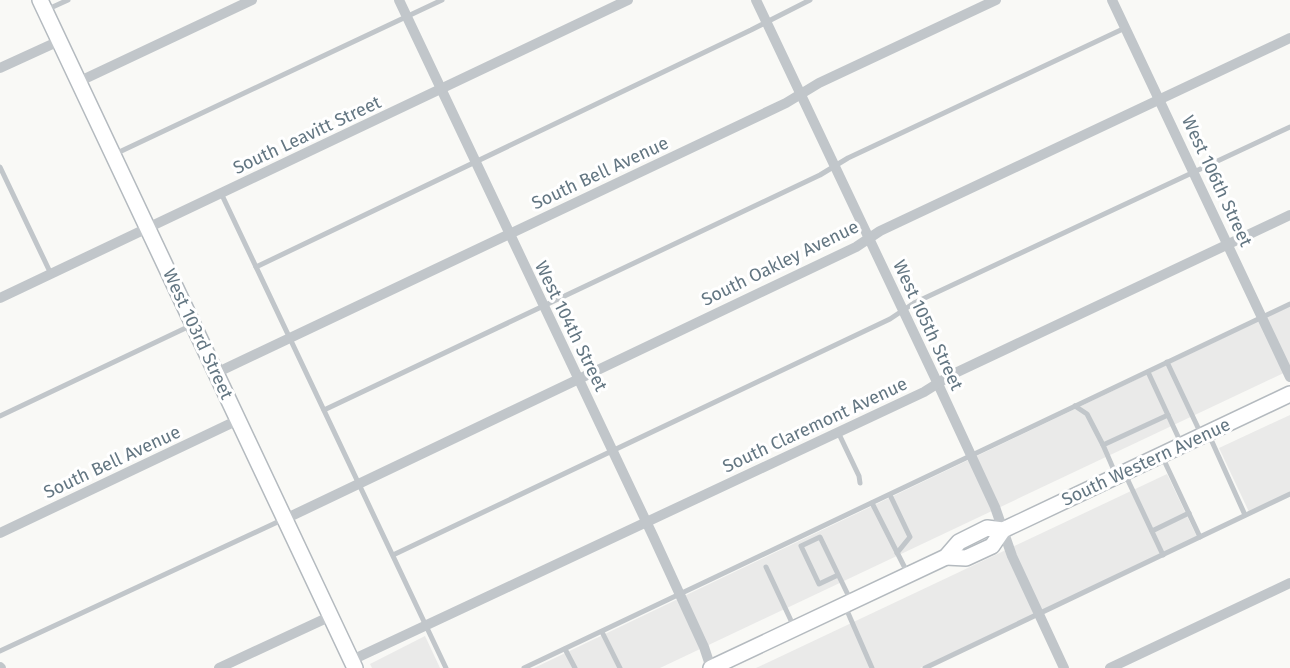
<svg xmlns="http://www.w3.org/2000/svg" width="1290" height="668" viewBox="0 0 1290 668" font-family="'Fira Sans',sans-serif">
	<rect width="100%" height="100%" fill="#f9f9f6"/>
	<!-- built -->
	<g fill="#eaeae9">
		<polygon points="1290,306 1290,370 660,668 534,668"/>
		<polygon points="1290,415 1290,495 1250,514 1219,448"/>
		<polygon points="1167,474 1197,537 920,668 756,668"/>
		<polygon points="425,636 440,668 372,668 370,664"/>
	</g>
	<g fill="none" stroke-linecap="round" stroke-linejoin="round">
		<defs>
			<g id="secondary">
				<polyline points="40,0 355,668"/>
				<polyline points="946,557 966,558 992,546 1003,530"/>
				<polyline points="711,668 946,557 959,542 987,528 1003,530 1290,394"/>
			</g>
		</defs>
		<!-- secondary casing -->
		<use href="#secondary" stroke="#b4babf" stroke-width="18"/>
		<!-- service -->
		<g stroke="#c1c6ca" stroke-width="5">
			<polyline points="46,10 68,0"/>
			<polyline points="115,154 442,0"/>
			<polyline points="0,167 51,274"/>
			<polyline points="221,193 446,668"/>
			<polyline points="256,267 751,30 810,0"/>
			<polyline points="1167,362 1201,434"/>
			<polyline points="1148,372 1181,443"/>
			<polyline points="1075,406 1087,414 1103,445 1116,475"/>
			<polyline points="324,410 820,175 848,158 1125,28"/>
			<polyline points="0,416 192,325"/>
			<polyline points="838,432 859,476 860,483"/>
			<polyline points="1209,435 1245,515"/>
			<polyline points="1103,445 1168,415"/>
			<polyline points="1162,456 1200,537"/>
			<polyline points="1125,474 1163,555"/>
			<polyline points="890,495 910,537 897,553"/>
			<polyline points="872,503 908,574"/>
			<polyline points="1152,531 1189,513"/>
			<polyline points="393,555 890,319 914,303 1290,127"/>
			<polyline points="766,567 794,627"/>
			<polyline points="838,575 819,584 801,546 820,537 851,601"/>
			<polyline points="845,606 872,668"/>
			<polyline points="602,632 620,668"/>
			<polyline points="565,649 575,668"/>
			<polyline points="0,651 284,519"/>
			<polyline points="524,668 1290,304"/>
			<polyline points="925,668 1290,494"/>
		</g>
		<!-- minor -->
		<g stroke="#c1c6ca" stroke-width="10">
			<polyline points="399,0 653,536 704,647 711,668"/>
			<polyline points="756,0 938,384 995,507 1012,556 1064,668"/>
			<polyline points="1112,0 1290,377"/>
			<polyline points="0,68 59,41"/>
			<polyline points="78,82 252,0"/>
			<polyline points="0,298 628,0"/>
			<polyline points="216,373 786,103 819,83 996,0"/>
			<polyline points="285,519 856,247 880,231 1290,38"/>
			<polyline points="0,533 238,420"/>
			<polyline points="352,660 924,392 951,375 1290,215"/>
			<polyline points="0,667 1,668"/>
			<polyline points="219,668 331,616"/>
			<polyline points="1110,668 1290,583"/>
		</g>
		<!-- secondary -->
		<use href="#secondary" stroke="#fff" stroke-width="15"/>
	</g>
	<g text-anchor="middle" stroke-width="6" stroke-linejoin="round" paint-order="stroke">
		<!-- street labels -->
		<g font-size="18" fill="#637682" stroke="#fff">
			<text transform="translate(307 135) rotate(-25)" y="6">South Leavitt Street</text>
			<text transform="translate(600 173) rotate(-25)" y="6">South Bell Avenue</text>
			<text transform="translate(1217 181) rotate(65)" y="6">West 106th Street</text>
			<text transform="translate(780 263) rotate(-26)" y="6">South Oakley Avenue</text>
			<text transform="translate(928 325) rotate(65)" y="6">West 105th Street</text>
			<text transform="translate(571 326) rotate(64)" y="6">West 104th Street</text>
			<text transform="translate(198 334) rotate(65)" y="6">West 103rd Street</text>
			<text transform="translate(815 425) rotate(-25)" y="6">South Claremont Avenue</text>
			<text transform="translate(112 462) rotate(-25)" y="6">South Bell Avenue</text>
			<text transform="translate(1146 462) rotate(-25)" y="6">South Western Avenue</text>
		</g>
	</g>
</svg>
